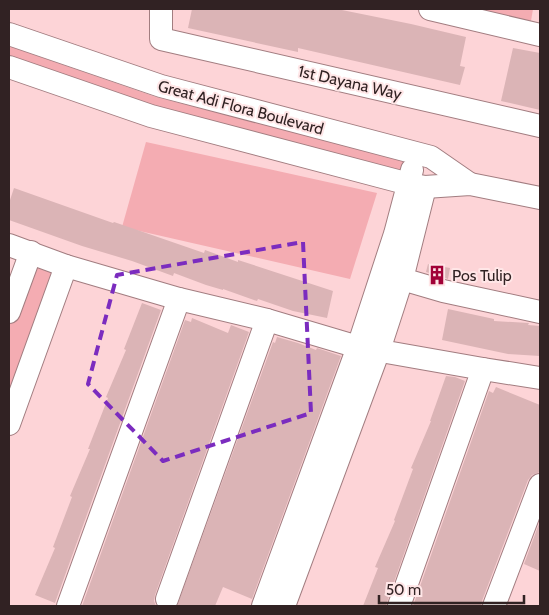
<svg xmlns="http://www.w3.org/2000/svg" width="549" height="615" viewBox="0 0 549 615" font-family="Cabin,sans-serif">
	<rect width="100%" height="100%" fill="#fdd4d7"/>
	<!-- green -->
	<g fill="#f4acb2">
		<polygon points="467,9 533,9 531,21"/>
		<polygon points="9,46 156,97 404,160 402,172 154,107 9,58"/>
		<polygon points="146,142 377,193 350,279 122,227"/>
		<polygon points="31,252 66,266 9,424 9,312"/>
	</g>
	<!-- building -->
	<g fill="#dbb4b6">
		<polygon points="192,9 337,9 411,24 466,37 460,66 465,67 460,85 298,48 298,52 188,28"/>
		<polygon points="513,48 540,53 540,110 501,101"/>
		<polygon points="14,188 96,217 113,223 114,222 149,234 204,253 205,250 238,262 238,260 333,291 327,318 293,311 258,299 257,301 223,289 223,290 206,285 174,273 173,276 132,261 82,246 9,220 9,203"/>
		<polygon points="428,264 450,268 448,279 426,272"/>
		<polygon points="142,303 161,310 55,603 35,595 55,548 53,547 72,497 70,496 90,449 88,449 108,398 106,397 126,350 124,349"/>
		<polygon points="448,309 494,319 494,321 529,323 528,325 540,326 540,356 508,354 442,340"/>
		<polygon points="192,318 228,333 231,325 249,332 155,595 154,601 156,606 82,606 185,320 191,322"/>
		<polygon points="277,337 298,343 316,350 317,348 341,356 252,599 223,587 215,606 177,606 273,342 275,343"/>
		<polygon points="446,376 455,377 465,381 387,602 386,606 363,606 378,568 375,567 395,521 394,520 413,469 411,468 431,421 430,421"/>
		<polygon points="496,387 540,405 540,472 532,475 528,480 482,601 481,606 413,606 489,391 493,393"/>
		<polygon points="540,521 540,571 524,564"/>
	</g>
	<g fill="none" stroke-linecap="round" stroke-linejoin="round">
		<defs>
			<g id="minor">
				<polyline points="161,9 161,39 540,126"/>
				<polyline points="430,9 540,35"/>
				<polyline points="9,34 161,86 431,157 470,184"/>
				<polyline points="9,67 151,116 409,184 425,187 470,184 540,198"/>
				<polyline points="9,245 66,266 179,299 267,320 358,347 483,369 540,378"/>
				<polyline points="402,279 443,291 540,312"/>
				<polyline points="9,312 31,252"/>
				<polyline points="9,424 66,266"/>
				<polyline points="167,599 267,320"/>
				<polyline points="68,606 179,299"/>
				<polyline points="263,606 358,347 395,234 412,170"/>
				<polyline points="284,606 379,350 394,304 402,279 425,187"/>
				<polyline points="399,606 483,369"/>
				<polyline points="494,606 540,485"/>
			</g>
		</defs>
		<!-- minor casing -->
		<use href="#minor" stroke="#a27d80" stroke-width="24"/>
		<!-- minor -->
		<use href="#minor" stroke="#fff" stroke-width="22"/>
	</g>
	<!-- marked area -->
	<path fill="none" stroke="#7b2cbf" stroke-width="4" stroke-dasharray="10 6" stroke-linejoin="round" d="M303,242L311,413L163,461L88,384L117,275Z"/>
	<!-- icons -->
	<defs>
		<symbol id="building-bare" viewBox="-9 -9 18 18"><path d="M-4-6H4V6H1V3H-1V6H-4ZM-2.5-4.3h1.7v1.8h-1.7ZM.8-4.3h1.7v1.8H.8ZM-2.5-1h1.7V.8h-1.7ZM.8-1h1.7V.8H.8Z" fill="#a10137" stroke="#ffe6e7" stroke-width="2.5" paint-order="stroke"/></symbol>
	</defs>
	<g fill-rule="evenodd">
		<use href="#building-bare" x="423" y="261" width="28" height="28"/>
	</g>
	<g text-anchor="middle" stroke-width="4" stroke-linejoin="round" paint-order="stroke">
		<!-- street labels -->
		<g font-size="16" fill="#312223" stroke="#ffe6e7">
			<text transform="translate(350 82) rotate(13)" y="6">1st Dayana Way</text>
			<text transform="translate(241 107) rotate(15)" y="6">Great Adi Flora Boulevard</text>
		</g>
		<!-- poi labels -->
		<g font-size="16" fill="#312223" stroke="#ffe6e7" text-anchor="start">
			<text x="452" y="281">Pos Tulip</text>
		</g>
	</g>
	<!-- border -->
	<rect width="549" height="615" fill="none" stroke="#312223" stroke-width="20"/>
	<!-- scale -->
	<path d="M379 595v8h145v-8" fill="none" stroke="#312223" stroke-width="2.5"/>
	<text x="386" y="595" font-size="15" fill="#312223" stroke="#ffe6e7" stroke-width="4" paint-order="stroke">50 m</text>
</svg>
